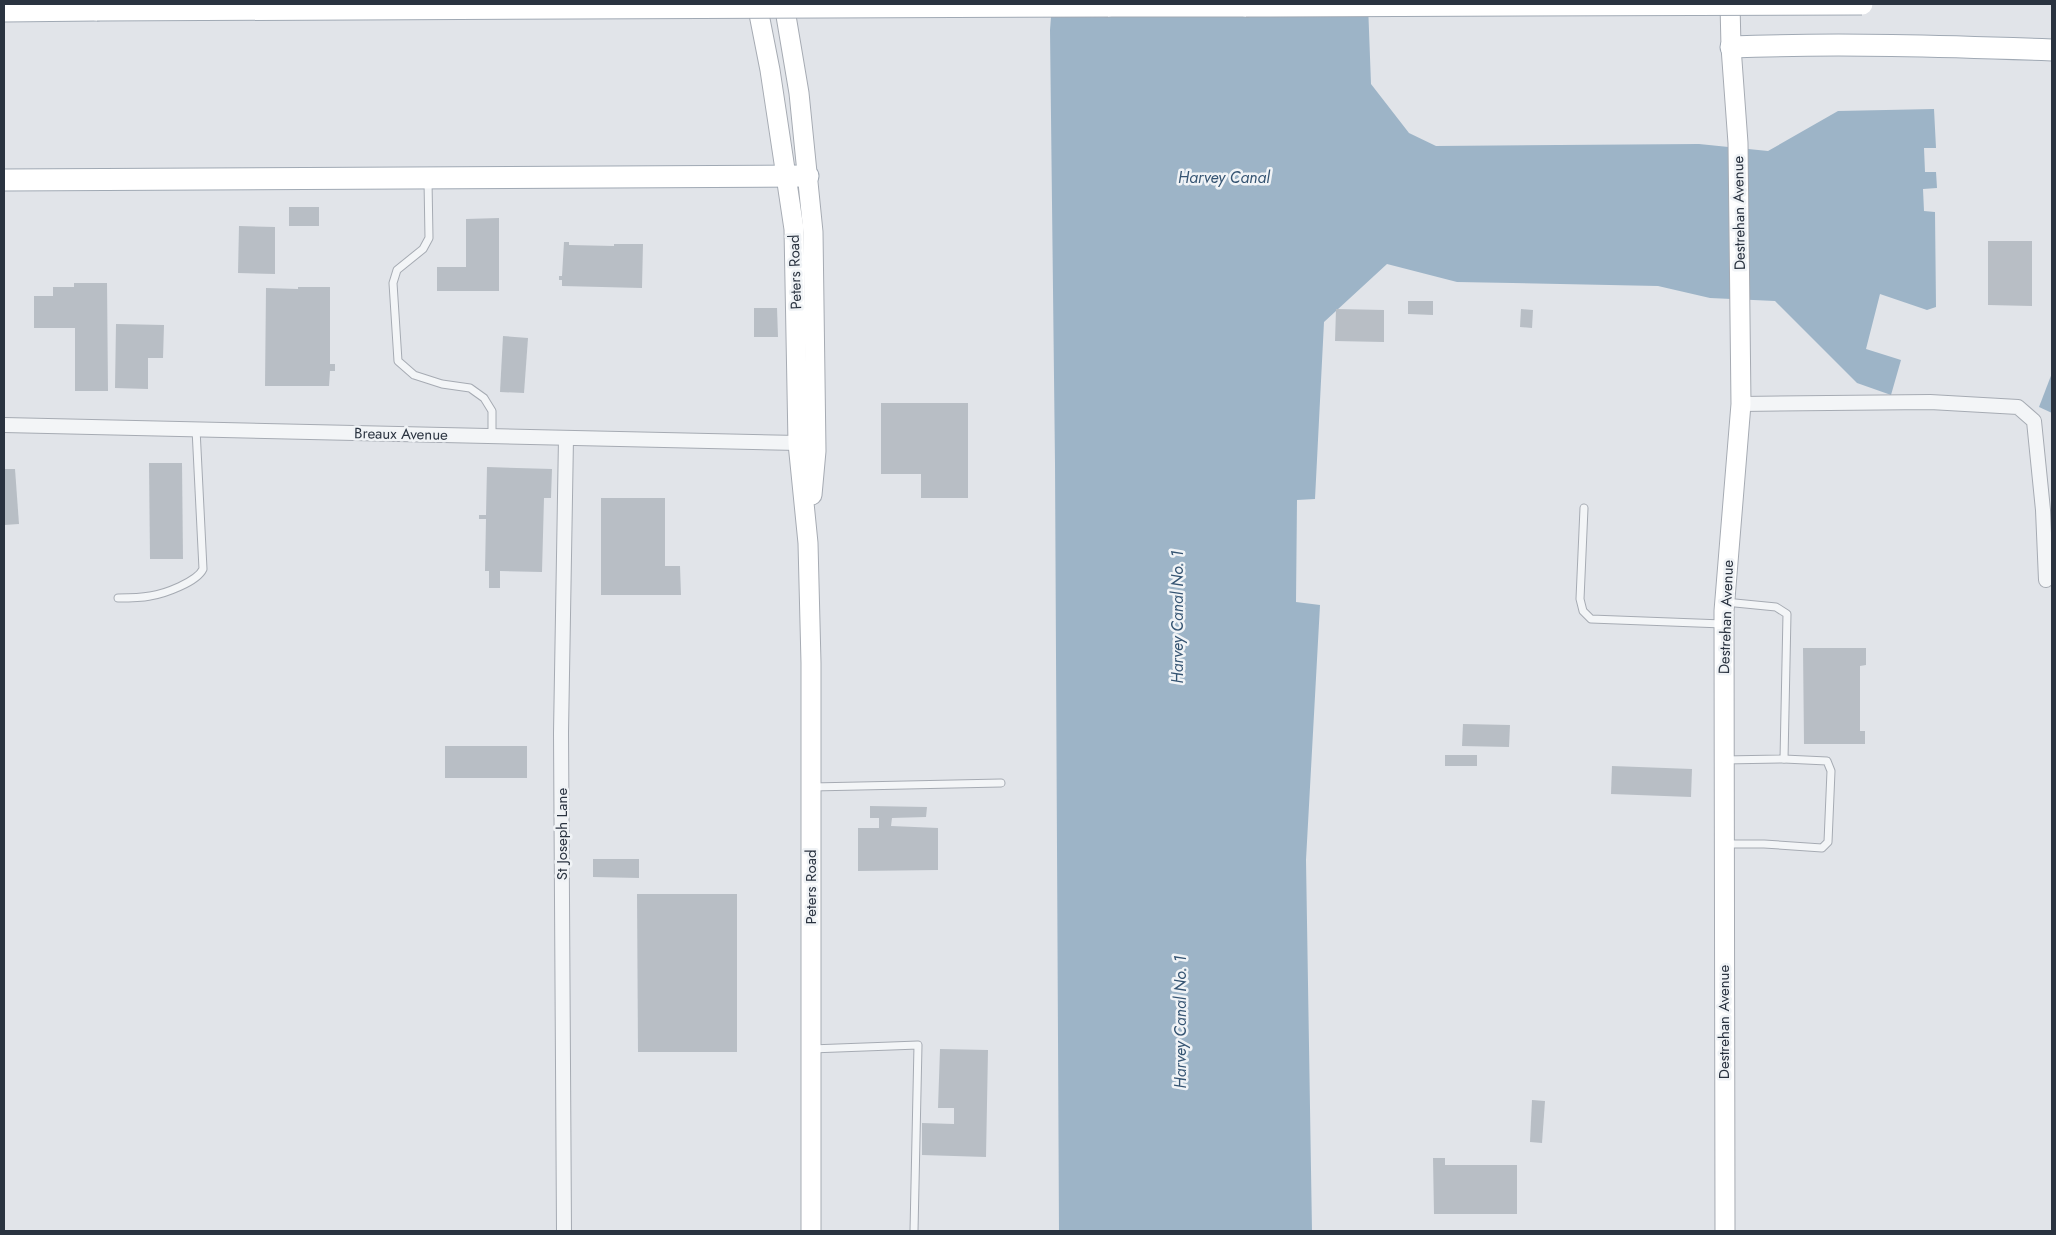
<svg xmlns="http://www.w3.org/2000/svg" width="2056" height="1235" viewBox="0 0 2056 1235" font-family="Jost,sans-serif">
	<rect width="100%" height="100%" fill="#e1e4e9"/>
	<!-- water -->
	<g fill="#9db4c7">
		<polygon points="1052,4 1368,4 1371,84 1409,133 1436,146 1699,144 1768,151 1838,111 1934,109 1936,148 1924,148 1925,172 1936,172 1937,188 1923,189 1924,211 1935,212 1936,307 1927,310 1880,294 1866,349 1901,360 1891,395 1857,383 1775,301 1710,298 1658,286 1457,282 1387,264 1324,322 1315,499 1297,500 1296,602 1320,605 1306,860 1312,1231 1059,1231 1055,463 1050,30"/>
		<polygon points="2052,373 2052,413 2039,407"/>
	</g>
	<!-- building -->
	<g fill="#b8bec5">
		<rect x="289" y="207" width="30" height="19"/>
		<polygon points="499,218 499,291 437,291 437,267 466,267 466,219"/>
		<polygon points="239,226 275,227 275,274 238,273"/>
		<polygon points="1988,241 2032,241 2032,306 1988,305"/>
		<polygon points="564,242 569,242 569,245 614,246 614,244 643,244 642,288 562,286 562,280 559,280 559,276 562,276"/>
		<polygon points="74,283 107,283 108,391 75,391 75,328 34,328 34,296 53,296 53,287 74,287"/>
		<polygon points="298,287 330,287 330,364 335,364 335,371 330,371 329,386 265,386 266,288 298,289"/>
		<polygon points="1408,301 1433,301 1433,315 1408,314"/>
		<polygon points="754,308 777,308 778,337 754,337"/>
		<polygon points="1336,309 1384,310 1384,342 1335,341"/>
		<polygon points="1521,309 1533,310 1532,328 1520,327"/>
		<polygon points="116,324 164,325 163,358 148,358 148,389 115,388"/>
		<polygon points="503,336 528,338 524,393 500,392"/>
		<polygon points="881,403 968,403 968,498 921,498 921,474 881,474"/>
		<polygon points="149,463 182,463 183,559 150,559"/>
		<polygon points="487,467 552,469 551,498 544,498 542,572 500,571 500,588 489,588 489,571 485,571 486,519 479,519 479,515 486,515"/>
		<polygon points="4,469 15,469 19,524 4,525"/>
		<polygon points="601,498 665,498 665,566 680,566 681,595 601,595"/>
		<polygon points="1803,648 1866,648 1866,665 1860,666 1860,731 1865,731 1865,744 1804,744"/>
		<polygon points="1463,724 1510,725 1509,747 1462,746"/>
		<rect x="445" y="746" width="82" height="32"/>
		<rect x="1445" y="755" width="32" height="11"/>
		<polygon points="1612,766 1692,769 1691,797 1611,794"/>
		<polygon points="870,806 927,807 926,817 892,818 891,826 938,828 938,870 858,871 858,828 879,828 879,818 870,818"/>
		<polygon points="593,859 639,859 639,878 593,877"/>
		<polygon points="637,894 737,894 737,1052 638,1052"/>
		<polygon points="940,1049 988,1050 986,1157 922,1155 922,1123 954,1124 954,1108 938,1108"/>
		<polygon points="1532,1100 1545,1101 1542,1143 1530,1142"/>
		<polygon points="1433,1158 1445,1158 1445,1165 1517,1165 1517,1214 1434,1214"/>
	</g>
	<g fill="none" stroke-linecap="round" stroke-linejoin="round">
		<defs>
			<g id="service">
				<polyline points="428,181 429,238 423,249 397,270 393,283 398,361 414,375 442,384 470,388 484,398 492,411 492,436"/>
				<polyline points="1584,508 1580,599 1583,611 1591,619 1723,624"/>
				<path d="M118,598C129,598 140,598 150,596C164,594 197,582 203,569L196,429"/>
				<polyline points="1724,760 1784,759 1787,614 1776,607 1725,602"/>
				<polyline points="812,787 1001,783"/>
				<polyline points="1724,844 1764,844 1822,848 1828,842 1831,771 1827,761 1784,759"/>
				<polyline points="811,1049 918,1045 914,1231"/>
			</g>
			<g id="minor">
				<polyline points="1741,404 1930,402 2018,407 2034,421 2043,510 2046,580"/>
				<polyline points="4,425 798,443"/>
				<polyline points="564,1231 561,733 566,438"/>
			</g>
			<g id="secondary">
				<polyline points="757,4 770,70 794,229 798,443 808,543 811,663 811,1231"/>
				<polyline points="784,4 799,93 813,232 816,451 812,495"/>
				<polyline points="1725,1231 1724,611 1741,404 1738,143 1731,47 1730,4"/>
			</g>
			<g id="primary">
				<polyline points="1108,6 1246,6"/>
				<polyline points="4,11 97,10"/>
				<path d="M1731,47C1838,43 1945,46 2052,50"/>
				<polyline points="4,180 808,176"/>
			</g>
		</defs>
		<!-- service casing -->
		<use href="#service" stroke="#a6abb3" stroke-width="9"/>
		<!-- minor casing -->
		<use href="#minor" stroke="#a6abb3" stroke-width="16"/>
		<!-- secondary casing -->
		<use href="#secondary" stroke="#a6abb3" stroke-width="21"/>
		<!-- primary casing -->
		<use href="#primary" stroke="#a0a9b4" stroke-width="23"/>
		<!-- service -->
		<use href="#service" stroke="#f3f5f7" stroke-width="7"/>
		<!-- minor -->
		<use href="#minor" stroke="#f3f5f7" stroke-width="14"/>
		<!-- secondary -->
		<use href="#secondary" stroke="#fff" stroke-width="19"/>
		<!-- primary -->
		<use href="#primary" stroke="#fff" stroke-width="21"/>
		<defs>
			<g id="primary-bridge">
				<polyline points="1246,6 1862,4"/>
				<polyline points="97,10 1108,6"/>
			</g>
		</defs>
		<!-- primary-bridge casing -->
		<use href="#primary-bridge" stroke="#a0a9b4" stroke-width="23" stroke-linecap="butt"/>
		<!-- primary-bridge -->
		<use href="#primary-bridge" stroke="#fff" stroke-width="21"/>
	</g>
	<g text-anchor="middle" stroke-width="5" stroke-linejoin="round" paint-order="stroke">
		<!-- street labels -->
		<g font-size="15" fill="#2a3340" stroke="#f0f3f6">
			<text transform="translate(1739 213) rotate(-91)" y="5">Destrehan Avenue</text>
			<text transform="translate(795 272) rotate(-92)" y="5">Peters Road</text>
			<text transform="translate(401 434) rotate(1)" y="5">Breaux Avenue</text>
			<text transform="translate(1726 617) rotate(-88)" y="5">Destrehan Avenue</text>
			<text transform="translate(562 834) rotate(-90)" y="5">St Joseph Lane</text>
			<text transform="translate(811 887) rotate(-90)" y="5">Peters Road</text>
			<text transform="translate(1724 1022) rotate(-90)" y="5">Destrehan Avenue</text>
		</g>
		<!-- water labels -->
		<g font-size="16" font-style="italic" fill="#355472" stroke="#f0f3f6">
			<text x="1224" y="183">Harvey Canal</text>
			<text transform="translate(1177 617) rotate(-90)" y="6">Harvey Canal No. 1</text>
			<text transform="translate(1180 1022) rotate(-90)" y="6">Harvey Canal No. 1</text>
		</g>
	</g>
	<!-- border -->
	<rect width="2056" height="1235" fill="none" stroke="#2a3340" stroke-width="10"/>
</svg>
